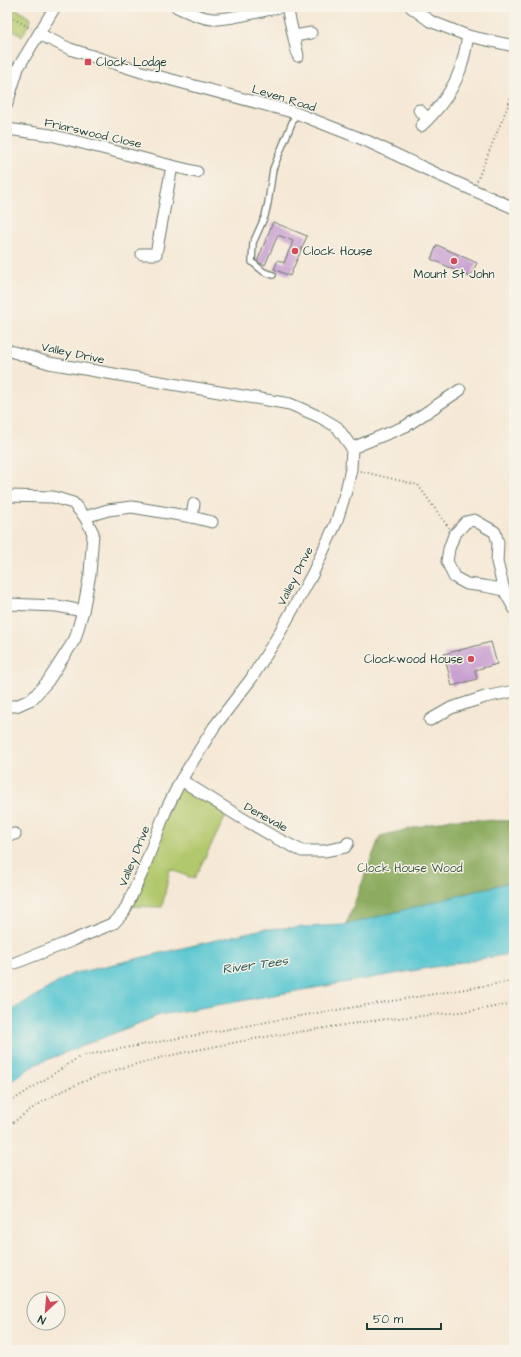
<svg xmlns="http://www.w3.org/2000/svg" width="521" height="1357" viewBox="0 0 521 1357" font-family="'Architects Daughter',sans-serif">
	<rect width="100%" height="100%" fill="#f7f3e8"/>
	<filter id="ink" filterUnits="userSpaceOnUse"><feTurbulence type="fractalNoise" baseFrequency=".025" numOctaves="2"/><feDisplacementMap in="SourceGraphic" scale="8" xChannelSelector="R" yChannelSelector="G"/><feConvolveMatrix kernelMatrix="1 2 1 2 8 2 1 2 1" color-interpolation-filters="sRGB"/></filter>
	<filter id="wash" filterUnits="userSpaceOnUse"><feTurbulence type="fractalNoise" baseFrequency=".012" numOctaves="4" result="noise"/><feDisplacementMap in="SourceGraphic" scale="16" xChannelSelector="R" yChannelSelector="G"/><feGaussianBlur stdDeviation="0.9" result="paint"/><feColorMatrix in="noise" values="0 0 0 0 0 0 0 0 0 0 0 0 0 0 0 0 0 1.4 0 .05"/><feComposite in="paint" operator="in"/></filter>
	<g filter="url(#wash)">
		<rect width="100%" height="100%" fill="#f6e8d6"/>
		<!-- green -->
		<g fill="#b2c86c" stroke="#688250">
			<polygon points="7,7 14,7 31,19 22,37 7,25"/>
			<polygon points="181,780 229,810 194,879 170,869 162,907 126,906"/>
		</g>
		<!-- forest -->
		<polygon fill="#8dac60" stroke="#56744a" points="451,819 511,821 514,820 514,881 346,925 380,836"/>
		<!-- water -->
		<polygon fill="#5bc7d2" stroke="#3d8283" points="514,881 514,953 160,1015 34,1065 7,1084 7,1013 72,974 263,929 346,925"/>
		<g id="blocks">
			<!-- building -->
			<g fill="#c498cf">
				<polygon points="273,222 307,236 290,276 274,269 278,260 284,263 293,241 278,235 265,265 257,262"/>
				<polygon points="437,245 477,263 470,277 431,259"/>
				<polygon points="491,642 497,664 475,670 477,679 452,686 444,654"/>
			</g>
		</g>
	</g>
	<g filter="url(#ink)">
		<use href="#blocks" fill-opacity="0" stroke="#6a796d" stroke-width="1"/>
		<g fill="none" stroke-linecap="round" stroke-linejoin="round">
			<defs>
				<polyline id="service" points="273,275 264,272 252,262 253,243 265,216 268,203 273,169 296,113"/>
				<g id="minor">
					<path d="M177,7C188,12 200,18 212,19C230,20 261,11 280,7"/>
					<polyline points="287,7 298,56"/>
					<polyline points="411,7 430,21 468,36 514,46"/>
					<polyline points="39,34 70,49 142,72 296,113 367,141 439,175 514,208"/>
					<polyline points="295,36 311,33"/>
					<polyline points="7,104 18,68 55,7"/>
					<polyline points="419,110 428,119"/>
					<path d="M421,126C438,110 452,92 460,70C464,59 466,47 468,36"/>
					<polyline points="7,129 51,135 172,166 156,254 142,254"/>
					<polyline points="172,166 197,172"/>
					<polyline points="7,350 49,363 290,404 320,417 337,427 352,448 351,469 346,491 336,523 312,575 276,639 251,679 214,727 181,780 166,810 142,873 124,912 114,923 64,944 7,966"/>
					<polyline points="352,448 406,426 460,390"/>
					<polyline points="7,496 53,497 73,503 85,517 93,533 90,574 83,611 75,639 48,681 32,699 16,706 7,706"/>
					<polyline points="85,517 108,510 132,507 192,517 212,522"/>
					<polyline points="192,517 194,504"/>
					<polyline points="504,590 484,586 467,584 454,577 447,561 449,549 454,535 466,522 474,520 495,532 498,543 497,562 504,590 514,608"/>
					<polyline points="7,604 57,606 83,611"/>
					<polyline points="430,720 451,708 485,697 514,691"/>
					<polyline points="181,780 240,817 276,838 302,851 324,851 345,847 348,843"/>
					<polyline points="7,835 15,834"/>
				</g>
			</defs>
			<!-- service casing -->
			<use href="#service" stroke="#6a796d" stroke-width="8"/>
			<!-- minor casing -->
			<use href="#minor" stroke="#6a796d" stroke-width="13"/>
			<!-- path -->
			<g stroke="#6a796d" stroke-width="2" stroke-dasharray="1 3" stroke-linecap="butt">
				<polyline points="7,14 31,29"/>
				<polyline points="477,181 514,91"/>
				<polyline points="360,471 418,485 449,528"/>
				<polyline points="7,1104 81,1056 300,1016 514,981"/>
				<path d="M7,1128C56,1084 122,1066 186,1052C218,1046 251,1039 284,1034C315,1030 347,1024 379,1020C424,1015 470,1013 514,1003"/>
			</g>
			<!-- service -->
			<use href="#service" stroke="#fff" stroke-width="5.5"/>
			<!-- minor -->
			<use href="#minor" stroke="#fff" stroke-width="11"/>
		</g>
	</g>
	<!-- markers -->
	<g fill="#d1495b" stroke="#f7f3e8" stroke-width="1.5">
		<rect x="84" y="58" width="8" height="8" rx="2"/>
		<circle cx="295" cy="251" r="4"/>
		<circle cx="454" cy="261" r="4"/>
		<circle cx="471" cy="659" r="4"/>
	</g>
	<g text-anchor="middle" stroke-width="3" stroke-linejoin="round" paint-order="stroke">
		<!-- poi labels -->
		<g font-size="12" fill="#1f3d34" stroke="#f7f3e8" text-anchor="start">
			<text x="96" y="66">Clock Lodge</text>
			<text x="303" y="255">Clock House</text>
			<text x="454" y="278" text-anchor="middle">Mount St John</text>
			<text x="463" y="663" text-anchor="end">Clockwood House</text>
		</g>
		<!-- street labels -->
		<g font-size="12" fill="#1f3d34" stroke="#f7f3e8">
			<text transform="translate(284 98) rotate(17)" y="4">Leven Road</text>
			<text transform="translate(93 133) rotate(13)" y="4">Friarswood Close</text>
			<text transform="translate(73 353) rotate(12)" y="4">Valley Drive</text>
			<text transform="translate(295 576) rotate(-63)" y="4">Valley Drive</text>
			<text transform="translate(266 817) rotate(29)" y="4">Denevale</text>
			<text transform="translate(134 856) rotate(-68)" y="4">Valley Drive</text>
		</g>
		<!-- park labels -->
		<g font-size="12" fill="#3c593f" stroke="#f7f3e8">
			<text x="410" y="872">Clock House Wood</text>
		</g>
		<!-- water labels -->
		<g font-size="13" font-style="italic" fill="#2b5954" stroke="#f7f3e8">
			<text transform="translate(255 964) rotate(-8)" y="5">River Tees</text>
		</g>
	</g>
	<!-- margin -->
	<rect width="521" height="1357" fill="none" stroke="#f7f3e8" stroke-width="24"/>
	<!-- north arrow -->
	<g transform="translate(46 1311) rotate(206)"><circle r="19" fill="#f7f3e8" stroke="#a1aaa0"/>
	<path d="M0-3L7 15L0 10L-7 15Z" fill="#d1495b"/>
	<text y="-6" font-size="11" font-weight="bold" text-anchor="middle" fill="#1f3d34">N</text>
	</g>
	<!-- scale -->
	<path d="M367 1323v6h74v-6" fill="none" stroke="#1f3d34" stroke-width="2"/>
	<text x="373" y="1323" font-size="12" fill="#1f3d34" stroke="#f7f3e8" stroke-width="3" paint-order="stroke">50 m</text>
</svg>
